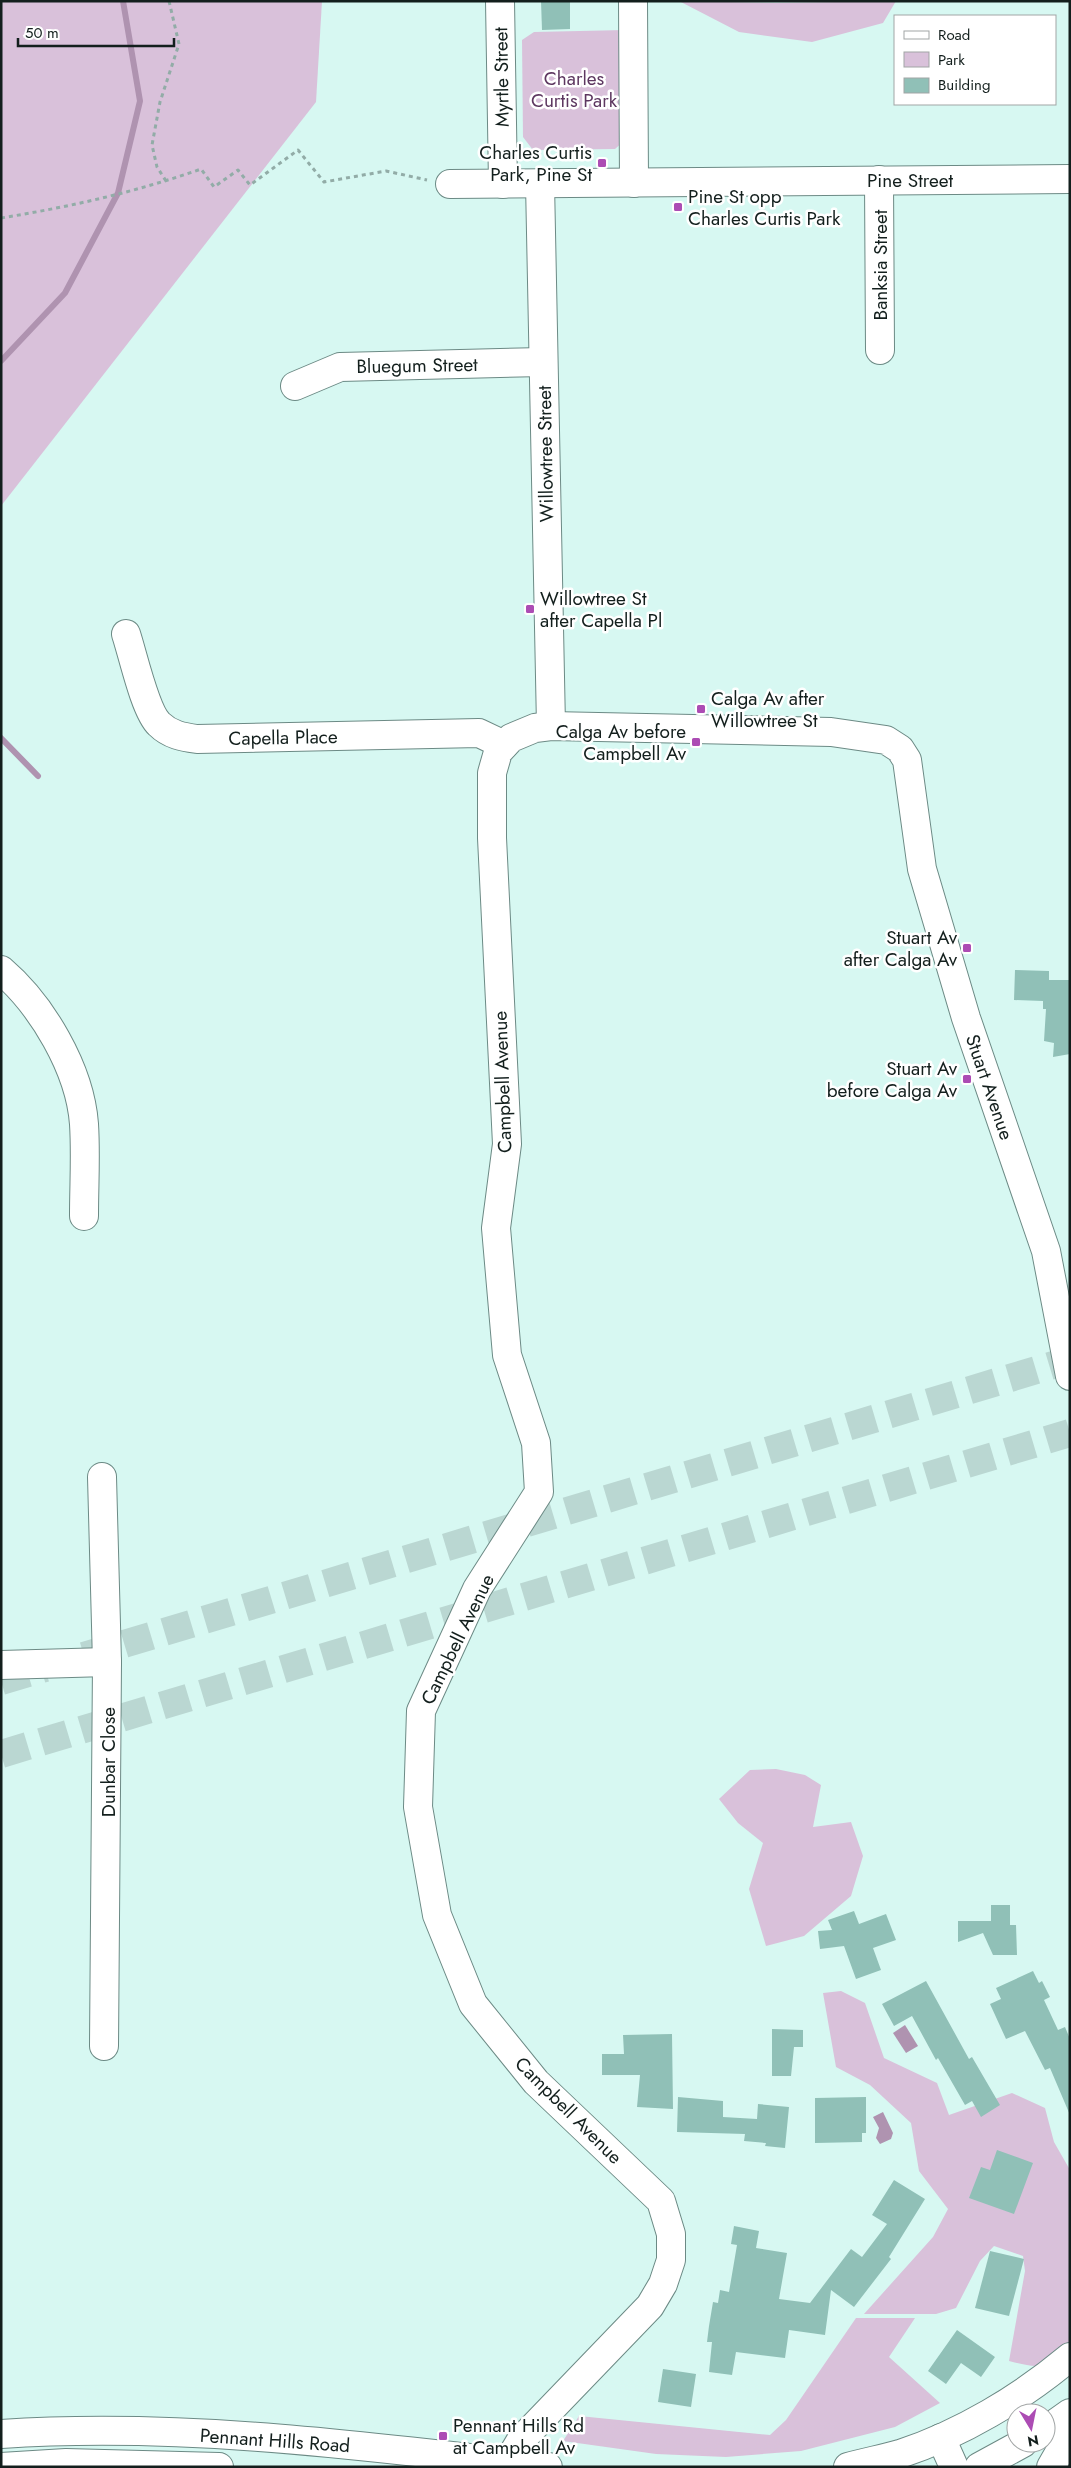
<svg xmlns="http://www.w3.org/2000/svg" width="1071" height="2468" viewBox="0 0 1071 2468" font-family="Jost,sans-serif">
	<rect width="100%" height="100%" fill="#d7f8f2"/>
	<!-- green -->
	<g fill="#d9c1da">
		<polygon points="1,1 322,1 316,102 1,506"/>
		<polygon points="679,1 776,3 896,1 883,23 812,42 739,32"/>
		<polygon points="625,30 625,140 615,149 533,150 523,137 522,40 534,32"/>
		<polygon points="776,1769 805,1775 821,1785 813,1827 851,1822 863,1856 851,1896 804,1936 766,1946 749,1889 763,1843 738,1823 719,1799 750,1770"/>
		<path d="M841,1991L865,2003L884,2058L937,2083L949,2115L1012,2093L1045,2108L1054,2142L1070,2170V2348C1045,2369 1040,2369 1009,2361L1025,2271L1023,2256L994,2246L980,2261L956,2308L936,2314H864L933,2237L948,2209L919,2171L911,2123L870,2085L836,2067L823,1993Z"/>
		<polygon points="856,2318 915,2318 889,2357 940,2403 895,2427 801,2451 726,2457 656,2454 563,2441 579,2416 770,2435 786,2420"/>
	</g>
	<!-- water -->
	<g fill="#af93b0">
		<polygon points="905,2025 918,2046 906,2053 893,2033"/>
		<polygon points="883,2112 893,2133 891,2139 880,2144 876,2138 879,2128 873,2117"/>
	</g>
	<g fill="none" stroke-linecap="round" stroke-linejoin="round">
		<!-- stream -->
		<g stroke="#af93b0" stroke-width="6">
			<polyline points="1,361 65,293 118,193 140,101 123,1"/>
			<polyline points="1,738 38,776"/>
		</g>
	</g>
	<!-- building -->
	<g fill="#90c0b7">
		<polygon points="541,1 570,1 570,29 542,30"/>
		<polygon points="1015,970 1049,971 1049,980 1070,980 1070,1054 1053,1057 1054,1043 1044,1041 1046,1009 1043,1009 1043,1001 1014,1000"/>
		<polygon points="991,1905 1010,1905 1010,1925 1016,1925 1017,1955 993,1955 983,1933 958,1942 958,1921 991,1921"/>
		<polygon points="854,1911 859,1924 886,1914 896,1940 873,1948 881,1970 856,1979 844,1946 820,1949 818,1931 832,1930 828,1920"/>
		<polygon points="1033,1971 1039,1983 1042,1981 1050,1997 1044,2000 1058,2030 1065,2027 1070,2039 1070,2115 1050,2068 1045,2070 1025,2031 1006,2039 990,2004 1001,1999 996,1988"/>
		<polygon points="926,1981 969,2059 972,2057 1000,2105 981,2117 972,2101 965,2105 938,2058 936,2060 912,2016 894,2026 882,2004"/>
		<polygon points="772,2029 803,2030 803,2047 794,2047 791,2076 772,2076"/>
		<polygon points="672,2034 673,2109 637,2107 640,2075 602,2075 602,2054 624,2054 623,2035"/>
		<polygon points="678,2097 723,2101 723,2117 757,2119 758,2104 789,2107 785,2148 765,2146 766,2143 744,2141 745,2134 677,2132"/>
		<polygon points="866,2097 866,2133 862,2133 862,2142 815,2143 815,2098"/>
		<polygon points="997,2150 1033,2163 1014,2214 969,2198 981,2167 990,2170"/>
		<polygon points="894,2180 925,2199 889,2257 891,2259 854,2307 831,2290 825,2335 789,2330 785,2358 736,2352 732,2375 709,2372 712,2342 707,2342 709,2326 713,2302 718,2303 720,2290 729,2292 737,2245 731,2244 734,2226 759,2231 756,2248 787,2253 779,2299 810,2303 851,2249 862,2257 887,2224 872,2215"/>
		<polygon points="990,2251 1024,2259 1009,2316 975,2308"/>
		<polygon points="957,2330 995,2357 981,2377 961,2363 946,2384 928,2371"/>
		<polygon points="663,2369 696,2374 691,2407 658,2402"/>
	</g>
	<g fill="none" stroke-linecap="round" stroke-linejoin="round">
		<!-- highway-tunnel -->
		<g stroke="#bad7d2" stroke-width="28" stroke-dasharray="28 14" stroke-linecap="butt">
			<polyline points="84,1656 1070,1360"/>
			<polyline points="1,1681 45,1668"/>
			<polyline points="1,1754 1070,1433"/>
		</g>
		<defs>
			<g id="minor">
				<polyline points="500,1 503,184"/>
				<polyline points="633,1 634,183"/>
				<polyline points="879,180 880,350"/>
				<polyline points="540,183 551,726"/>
				<polyline points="450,184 1070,179"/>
				<polyline points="295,386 340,367 543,362"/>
				<path d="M126,634C133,655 145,711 159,724C170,735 183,737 197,739L479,733L504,745"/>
				<path d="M1,970C42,1005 80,1069 84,1124C86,1155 84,1185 84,1216"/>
				<polyline points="102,1477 107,1662 104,2046"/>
				<polyline points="1,1665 107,1662"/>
				<polyline points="941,2438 954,2467"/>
				<polyline points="508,2462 521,2440 650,2306 663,2284 671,2260 671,2234 661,2201 536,2082 473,2004 437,1915 418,1807 421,1711 477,1589 539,1492 536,1443 507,1355 496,1228 507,1144 492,838 492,773 498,752 511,738 535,728 551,726 831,732 886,740 900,749 907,760 922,869 966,1018 1046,1251 1070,1376"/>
				<polyline points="1051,2467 1070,2434"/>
			</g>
			<g id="highway">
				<polyline points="1046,2430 1070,2413"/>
				<path d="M1,2434C184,2422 367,2446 548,2467"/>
				<polyline points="1,2467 66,2463 219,2467"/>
				<path d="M848,2467C865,2462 883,2459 900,2454C961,2434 1021,2398 1070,2357"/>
				<polyline points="979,2467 1023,2443"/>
			</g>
		</defs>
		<!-- minor casing -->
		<use href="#minor" stroke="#6c8a85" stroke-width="30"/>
		<!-- highway casing -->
		<use href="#highway" stroke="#6c8a85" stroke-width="30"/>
		<!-- path -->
		<g stroke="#92aca7" stroke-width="3" stroke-dasharray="4 4" stroke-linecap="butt">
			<polyline points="166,181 157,167 152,145 160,102 179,44 169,1"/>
			<path d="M1,218C69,207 136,192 201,169L214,187L238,170L250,185L298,150L324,182L386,171L427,180"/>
		</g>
		<!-- minor -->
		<use href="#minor" stroke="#fff" stroke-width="28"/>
		<!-- highway -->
		<use href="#highway" stroke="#fff" stroke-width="28"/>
	</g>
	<!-- markers -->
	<g fill="#ac4cb4" stroke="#fff" stroke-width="2">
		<rect x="597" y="158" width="10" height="10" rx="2.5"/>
		<rect x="673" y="202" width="10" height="10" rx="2.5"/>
		<rect x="525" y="604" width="10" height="10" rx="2.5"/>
		<rect x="696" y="704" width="10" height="10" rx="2.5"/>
		<rect x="691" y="737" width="10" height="10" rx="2.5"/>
		<rect x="962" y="943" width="10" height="10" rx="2.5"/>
		<rect x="962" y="1074" width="10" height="10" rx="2.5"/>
		<rect x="438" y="2431" width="10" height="10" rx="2.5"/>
	</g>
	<g text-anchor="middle" stroke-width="5" stroke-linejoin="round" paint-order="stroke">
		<!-- street labels -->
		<g font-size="19" fill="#131f1d" stroke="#fff">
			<text transform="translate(501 77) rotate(-91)" y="7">Myrtle Street</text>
			<text x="910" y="187">Pine Street</text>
			<text transform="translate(880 265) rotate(-90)" y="7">Banksia Street</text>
			<text transform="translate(417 365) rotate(-1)" y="7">Bluegum Street</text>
			<text transform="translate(545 454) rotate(-91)" y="7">Willowtree Street</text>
			<text transform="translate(283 737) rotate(-1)" y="7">Capella Place</text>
			<text transform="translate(502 1082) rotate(-92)" y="7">Campbell Avenue</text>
			<text transform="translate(990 1087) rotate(71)" y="7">Stuart Avenue</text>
			<text transform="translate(457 1639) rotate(-64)" y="7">Campbell Avenue</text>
			<text transform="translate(108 1762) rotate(-90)" y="7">Dunbar Close</text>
			<text transform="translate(569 2110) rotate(45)" y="7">Campbell Avenue</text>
			<text transform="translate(275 2440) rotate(4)" y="7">Pennant Hills Road</text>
		</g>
		<!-- park labels -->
		<g font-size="19" fill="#5d3760" stroke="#fff">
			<text x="574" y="85">Charles<tspan x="574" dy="22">Curtis Park</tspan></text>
		</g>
		<!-- poi labels -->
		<g font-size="19" fill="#131f1d" stroke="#fff" text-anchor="end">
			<text x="592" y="159">Charles Curtis<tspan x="592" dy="22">Park, Pine St</tspan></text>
			<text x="688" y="203" text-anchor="start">Pine St opp<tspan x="688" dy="22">Charles Curtis Park</tspan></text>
			<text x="540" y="605" text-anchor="start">Willowtree St<tspan x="540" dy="22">after Capella Pl</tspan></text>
			<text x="711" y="705" text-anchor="start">Calga Av after<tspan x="711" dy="22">Willowtree St</tspan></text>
			<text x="686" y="738">Calga Av before<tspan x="686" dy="22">Campbell Av</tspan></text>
			<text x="957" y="944">Stuart Av<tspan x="957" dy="22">after Calga Av</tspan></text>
			<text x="957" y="1075">Stuart Av<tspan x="957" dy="22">before Calga Av</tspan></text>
			<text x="453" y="2432" text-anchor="start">Pennant Hills Rd<tspan x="453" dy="22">at Campbell Av</tspan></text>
		</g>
	</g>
	<!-- border -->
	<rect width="1071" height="2468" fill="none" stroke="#131f1d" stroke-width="5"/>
	<!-- legend -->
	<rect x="894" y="15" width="162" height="90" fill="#ffffff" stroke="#a1a5a5"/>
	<rect x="904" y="31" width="25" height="8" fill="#ffffff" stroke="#a1a5a5"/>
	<text x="938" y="40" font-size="15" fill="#131f1d">Road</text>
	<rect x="904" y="52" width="25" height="15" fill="#d9c1da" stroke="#a1a5a5"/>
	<text x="938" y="65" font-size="15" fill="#131f1d">Park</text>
	<rect x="904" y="78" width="25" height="15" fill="#90c0b7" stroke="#a1a5a5"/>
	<text x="938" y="90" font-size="15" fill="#131f1d">Building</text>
	<!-- north arrow -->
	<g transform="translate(1031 2428) rotate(170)"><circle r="24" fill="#ffffff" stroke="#a1a5a5"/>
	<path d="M0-4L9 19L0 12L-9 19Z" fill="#ac4cb4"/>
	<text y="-8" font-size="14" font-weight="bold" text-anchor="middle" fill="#131f1d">N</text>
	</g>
	<!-- scale -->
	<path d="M18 38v8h156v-8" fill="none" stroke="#131f1d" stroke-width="2.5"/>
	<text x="25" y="38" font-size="15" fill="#131f1d" stroke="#ffffff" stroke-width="4" paint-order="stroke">50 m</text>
</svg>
